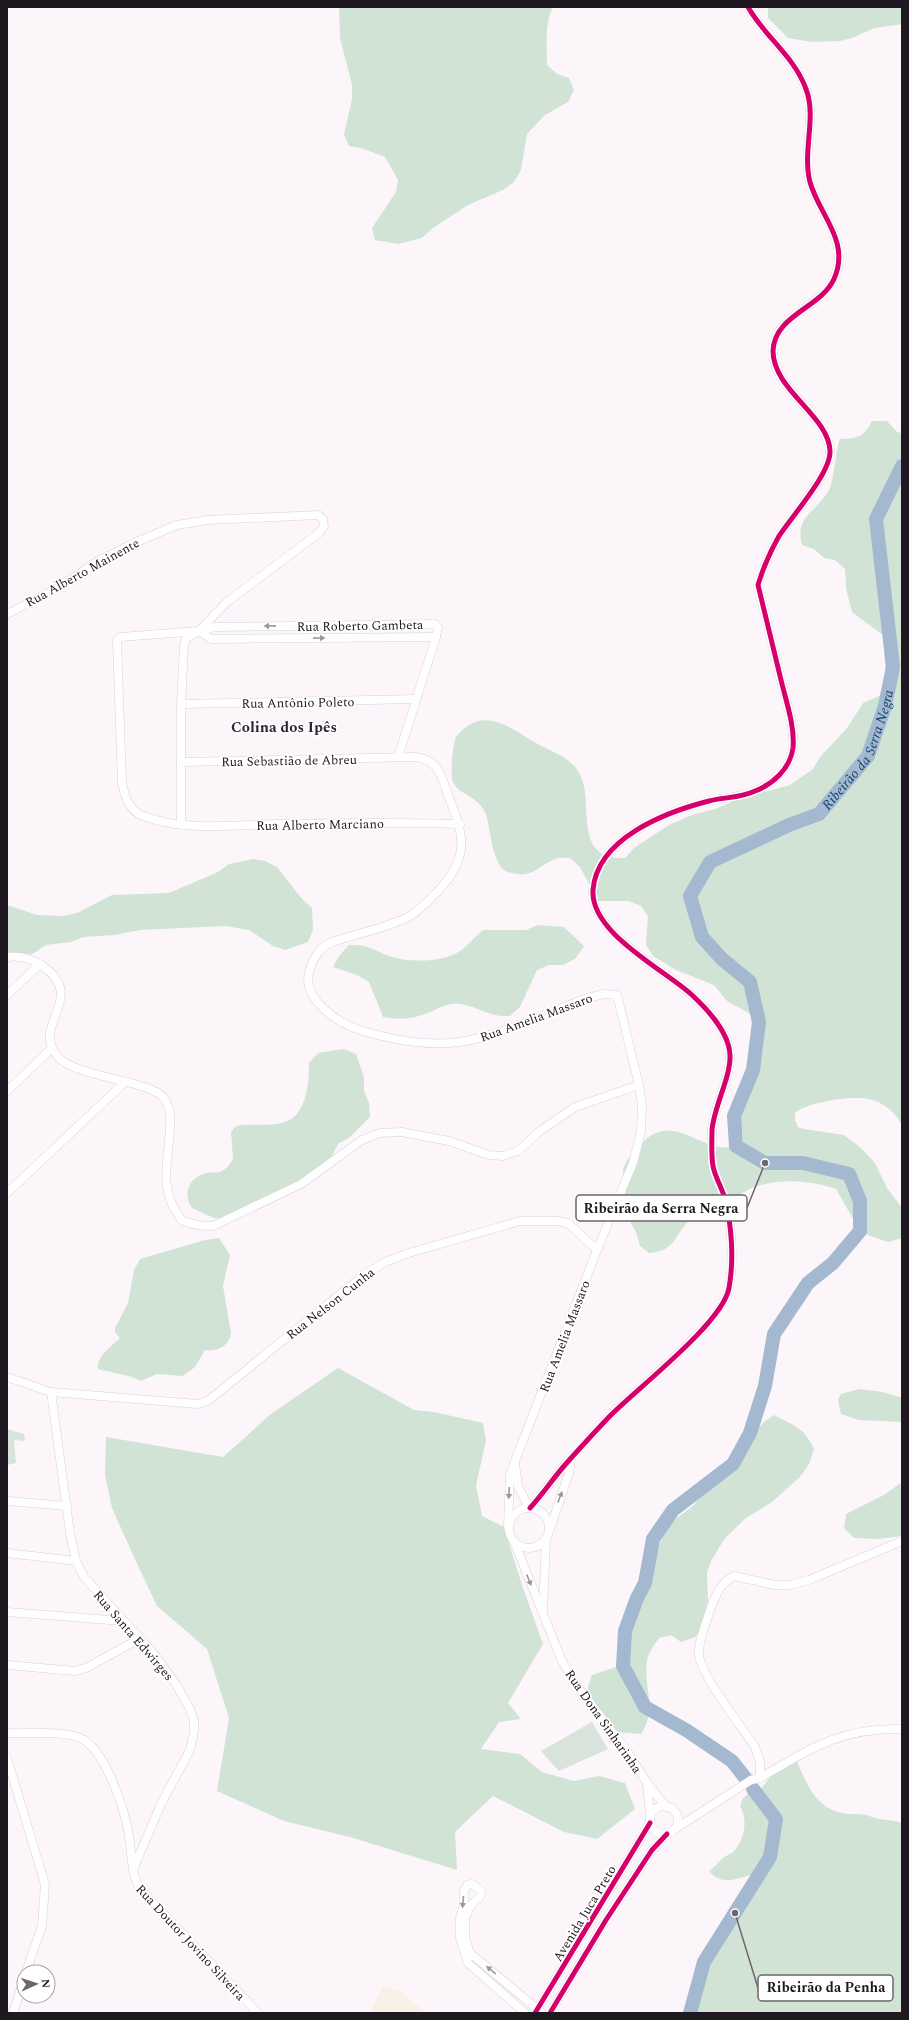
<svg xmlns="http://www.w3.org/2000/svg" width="909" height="2020" viewBox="0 0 909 2020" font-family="Spectral,serif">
	<rect width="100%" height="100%" fill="#fcf6fb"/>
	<!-- education -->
	<polygon fill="#f9f1e8" points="383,1985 401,1992 426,2013 370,2013"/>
	<!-- green -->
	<g fill="#d8e3db">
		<polygon points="7,1429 24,1434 25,1441 14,1440 16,1463 7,1465"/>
		<polygon points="592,1722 608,1749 559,1771 541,1751"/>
	</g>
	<!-- forest -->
	<g fill="#d0e3d5">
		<path d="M339,7H553C544,24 547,46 547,65L557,74L569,78L574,90L568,102L545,115L527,134L521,170L514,182L503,190L468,205L433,228L422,238L398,244L375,240L372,228L396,192L398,180L385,157L361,148L349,146L344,135L352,99V85L340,38Z"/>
		<polygon points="768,7 902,7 902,24 875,28 852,38 840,41 812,42 788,38 768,18"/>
		<path d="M872,421H887L897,432L902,433V1127C899,1115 885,1104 873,1100C858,1094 806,1102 795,1113V1120L798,1127L804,1129L844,1135L860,1147L875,1163L887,1188L902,1208V1238L888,1242L865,1234L856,1224L836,1189C810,1180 778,1178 752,1188C742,1192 733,1200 722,1204C711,1208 699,1212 690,1220C674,1234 677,1251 649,1253L640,1246L636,1232L626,1215L623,1169C627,1159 634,1151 641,1144C677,1105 707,1165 743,1142L742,1130L735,1117V1096L746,1074L763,1050L761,1030L759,1024L749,1013L727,1001L714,985L676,970L653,956L646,945L648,916L641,906L629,901H598L580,867L570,858C566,858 559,857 555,859C537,866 533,880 508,872C492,867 491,830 486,815C480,797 462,796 454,784C449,778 453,744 456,737C458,734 462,730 465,728C489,708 516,732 536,743C553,753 573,757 581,777C594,806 572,860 625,858L634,848L669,825L692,815L715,809L741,798L790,785L813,769L820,757L847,728L863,703L886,693L884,636L852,612L846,588L845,569L835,560L824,558L814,549L802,545C794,516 817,512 829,490C834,481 835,453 840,439C859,438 863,438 872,421Z"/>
		<polygon points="253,859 265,861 277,867 302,899 312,908 313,930 308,942 285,950 273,946 249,930 225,926 140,930 114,935 83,937 71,942 46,945 34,953 7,962 7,905 37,915 63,916 77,913 112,895 169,893 218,872 229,864"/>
		<path d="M538,925L564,927L584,946L575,959L563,965H549L537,970L520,1007L510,1016C487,1017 480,1007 460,1004C446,1002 435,1011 422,1015C409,1020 396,1019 383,1017L369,982L357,975L333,967L340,955L349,945C368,944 373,950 389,956C409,963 446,963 463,949C470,943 476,936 483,930H526Z"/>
		<path d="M344,1049L356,1054L364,1077V1091L369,1103L370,1117L350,1137L338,1144L330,1160L305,1178L233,1218H214L192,1208C182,1193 189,1177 207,1173C211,1172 216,1173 220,1172C226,1170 230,1164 233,1159L231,1132L235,1127L241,1125C254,1124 269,1126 282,1123C307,1117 309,1083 309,1063L318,1053Z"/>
		<path d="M219,1238L230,1255L223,1286L231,1333C229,1346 218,1352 205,1350L195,1367L183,1376L157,1374L141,1381C128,1374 112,1373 98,1369C96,1357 112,1346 120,1338L115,1332V1328L128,1303L134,1270L140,1259L205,1240Z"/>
		<polygon points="338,1368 414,1410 434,1412 483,1423 486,1441 476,1485 482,1516 504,1527 522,1585 543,1644 508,1703 521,1719 499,1722 481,1749 520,1754 542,1772 574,1781 599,1776 625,1783 635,1809 597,1839 564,1832 493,1796 455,1832 457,1870 350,1837 284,1821 217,1791 229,1718 207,1649 157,1606 133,1555 112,1508 105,1475 106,1437 223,1457 271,1414"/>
		<polygon points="860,1389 883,1392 902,1398 902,1422 859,1420 841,1414 838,1400 841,1394"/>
		<path d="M774,1415C794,1426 804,1427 814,1449L809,1464L800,1477L772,1502L746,1518L725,1538L711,1561L707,1573L708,1600L706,1614L702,1627L695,1637L681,1642L671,1635L659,1638C654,1645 649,1652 647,1660C643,1687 658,1708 641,1734L616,1732L588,1699V1687L592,1675L616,1667L625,1640L631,1629L640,1593L651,1568L653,1556L666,1531L673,1521L694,1505L701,1495L713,1487L745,1442L764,1422Z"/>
		<polygon points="902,1482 902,1536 878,1539 854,1538 844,1528 846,1514 884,1495"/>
		<path d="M796,1760C807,1783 814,1807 842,1813C850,1815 859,1813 866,1815C870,1816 874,1818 878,1819C887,1820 893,1820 902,1823V2013H687L703,1966L710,1958C712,1936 729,1918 741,1900C745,1893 749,1885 752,1878L750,1875C735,1880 720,1885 709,1871C715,1867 718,1862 723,1858C727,1855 731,1854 734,1851C745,1839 748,1819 740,1806L743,1798L749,1793L760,1790L773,1773Z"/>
	</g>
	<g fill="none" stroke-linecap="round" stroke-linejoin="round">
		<!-- river -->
		<g stroke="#a4b9d0" stroke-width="14">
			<path id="s1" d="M747,1780L732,1761L686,1730L645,1707L623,1666L625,1631L637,1598L645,1583L653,1539L673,1510L733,1464L750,1433L765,1386L774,1334L808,1283L833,1263L860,1231V1201L849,1174L803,1163H765L736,1146L734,1116L753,1070L759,1022L750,982L722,959L702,937L690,896L710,862L789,825L819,814L868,756L885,706L893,667L876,519L902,466"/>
			<polyline points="690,2013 704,1962 770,1857 776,1819 753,1789"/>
		</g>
		<defs>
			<g id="minor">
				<polyline points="7,614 60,587 98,561 134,543 177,525 208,520 318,515 323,519 324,526 319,533 227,602 199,631 186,638 184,646 181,704 181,824"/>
				<polyline points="199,631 211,639 436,637"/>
				<polyline points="181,704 416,699"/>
				<path d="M398,757L436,637L438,628L435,624L215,627L199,631L121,637L117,640L122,782C124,795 128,809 141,815C182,832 233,825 277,824C338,823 399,822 460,824"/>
				<path d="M181,762L416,757C441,761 441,777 449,798C465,837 469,857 439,890C430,899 422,909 410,916C391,927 355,934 332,942C319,948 313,958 309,972C302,1000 339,1024 363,1031C390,1039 422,1045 450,1043C492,1040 547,1013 587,998L604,994L617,995L639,1085L642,1105L641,1132L633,1163L597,1250L515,1461L510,1475L508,1527"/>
				<path d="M7,957C20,955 33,959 44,967C87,999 31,1024 57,1056C76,1079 160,1080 166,1102C168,1106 170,1112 170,1116C172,1147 157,1184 176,1211C178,1215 180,1219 183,1221C193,1225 202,1226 213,1226L301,1184L362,1140L380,1133L402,1132L449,1141L489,1155L503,1156L518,1151L540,1131L575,1107L639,1085"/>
				<polyline points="7,995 40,964"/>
				<polyline points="7,1091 51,1049"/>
				<polyline points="7,1193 125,1082"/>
				<polyline points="7,1377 51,1392 198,1404 209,1400 364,1275 385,1262 409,1253 520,1221 557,1221 568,1223 597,1250"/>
				<polyline points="51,1392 70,1533 76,1561 84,1577 154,1654 176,1684 190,1709 194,1721 194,1732 190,1750 162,1802 134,1867"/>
				<polyline points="515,1464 518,1486 529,1508"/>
				<polyline points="7,1501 67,1506"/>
				<circle cx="529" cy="1528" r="20"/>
				<path d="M530,1508C542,1495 552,1480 564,1466C578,1450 593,1434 608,1418C635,1390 723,1323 729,1288C734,1260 732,1227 725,1199C722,1188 715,1177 713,1166C711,1155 712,1141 712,1130C714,1106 731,1077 730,1055C729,1032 708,1010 692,995C665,970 590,933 593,890C597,838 666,812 709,801C724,797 741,798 755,791C773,784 790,769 793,748C795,728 787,704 782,684C774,651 766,618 758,585C763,568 770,552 779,536C792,516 831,473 830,451C829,416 773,390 773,351C774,315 821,308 834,279C851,241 819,215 810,182C802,151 817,118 806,89C794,56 765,37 748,7"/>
				<polyline points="550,1529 569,1473 571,1459"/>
				<polyline points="515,1544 562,1661 577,1686 627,1751 647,1783 666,1807"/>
				<polyline points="7,1553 76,1561"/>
				<polyline points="543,1609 546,1539"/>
				<polyline points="7,1612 123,1621"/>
				<polyline points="7,1665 75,1671 86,1668 139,1639"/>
				<path d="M7,1733C28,1734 61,1730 80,1738C105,1748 125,1810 129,1836C132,1853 131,1874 140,1889L258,2013"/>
				<polyline points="7,1758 45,1884 42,1926 26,1972"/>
				<path d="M760,1778C810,1749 842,1727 902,1729"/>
				<polyline points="647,1783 650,1816"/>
				<circle cx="664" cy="1820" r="14"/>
				<path d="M675,1829L751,1780L760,1778V1762L755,1747C741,1726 702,1677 699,1655C698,1641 705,1627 709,1613C715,1597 718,1585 734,1576L775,1585H789L809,1580L902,1541"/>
				<polyline points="13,2013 24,1979"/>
				<polyline points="525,2013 468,1963 460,1938 460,1918 464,1904 464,1891 467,1885 472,1884 481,1891 480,1897 471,1905 465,1918 465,1938 470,1953 542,2013"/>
				<polyline points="535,2013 650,1823"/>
				<polyline points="550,2013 606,1920 652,1850 667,1834"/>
			</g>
		</defs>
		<!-- minor casing -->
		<use href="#minor" stroke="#d8d1d8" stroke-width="9"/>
		<!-- minor -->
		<use href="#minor" stroke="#fffefe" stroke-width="8"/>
		<defs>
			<g id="cycleway">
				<path d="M530,1508C542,1495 552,1480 564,1466C578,1450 593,1434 608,1418C635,1390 723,1323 729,1288C734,1260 732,1227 725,1199C722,1188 715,1177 713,1166C711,1155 712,1141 712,1130C714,1106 731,1077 730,1055C729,1032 708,1010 692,995C665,970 590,933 593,890C597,838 666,812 709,801C724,797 741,798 755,791C773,784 790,769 793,748C795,728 787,704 782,684C774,651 766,618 758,585C763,568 770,552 779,536C792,516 831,473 830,451C829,416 773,390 773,351C774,315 821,308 834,279C851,241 819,215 810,182C802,151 817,118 806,89C794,56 765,37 748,7"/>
				<polyline points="535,2013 650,1823"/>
				<polyline points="550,2013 606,1920 652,1850 667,1834"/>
			</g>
		</defs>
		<!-- cycleway casing -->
		<use href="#cycleway" stroke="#fff" stroke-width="8"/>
		<!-- cycleway -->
		<use href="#cycleway" stroke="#d6006c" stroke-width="5"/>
	</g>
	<!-- one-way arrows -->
	<defs><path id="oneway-solid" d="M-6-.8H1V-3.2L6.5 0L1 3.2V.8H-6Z"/></defs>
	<g fill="#9b969a">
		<use href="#oneway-solid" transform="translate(270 626) rotate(179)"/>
		<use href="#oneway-solid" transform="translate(319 638) rotate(-1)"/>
		<use href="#oneway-solid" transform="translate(509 1493) rotate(93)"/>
		<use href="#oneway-solid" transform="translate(560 1497) rotate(-69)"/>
		<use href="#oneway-solid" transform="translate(529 1580) rotate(68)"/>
		<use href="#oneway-solid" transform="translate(463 1902) rotate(95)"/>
		<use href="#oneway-solid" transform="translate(491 1970) rotate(-140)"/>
	</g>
	<g text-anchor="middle" stroke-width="3.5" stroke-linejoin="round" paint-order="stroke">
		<!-- street labels -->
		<g font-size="13" fill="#201820" stroke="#fff">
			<text transform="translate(82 572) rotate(-29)" y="5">Rua Alberto Mainente</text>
			<text transform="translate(360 625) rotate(-1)" y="5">Rua Roberto Gambeta</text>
			<text transform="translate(298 702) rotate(-1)" y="5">Rua Antônio Poleto</text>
			<text transform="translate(289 760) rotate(-1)" y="5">Rua Sebastião de Abreu</text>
			<text transform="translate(320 824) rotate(-1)" y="5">Rua Alberto Marciano</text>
			<text transform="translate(536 1017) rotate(-20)" y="5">Rua Amelia Massaro</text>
			<text transform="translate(330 1303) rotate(-38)" y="5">Rua Nelson Cunha</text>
			<text transform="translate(564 1336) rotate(-69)" y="5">Rua Amelia Massaro</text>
			<text transform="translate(134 1635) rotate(49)" y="5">Rua Santa Edwirges</text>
			<text transform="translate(604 1721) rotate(55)" y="5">Rua Dona Sinharinha</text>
			<text transform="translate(584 1913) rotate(-59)" y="5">Avenida Juca Preto</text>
			<text transform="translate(191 1942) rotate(47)" y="5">Rua Doutor Jovino Silveira</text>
		</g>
		<!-- water labels -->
		<g font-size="14" font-style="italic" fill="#10436c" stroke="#fff">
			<text dy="5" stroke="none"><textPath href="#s1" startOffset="1380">Ribeirão da Serra Negra</textPath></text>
		</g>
		<!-- quarter labels -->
		<g font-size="15" font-weight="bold" fill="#342333" stroke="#fff">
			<text x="284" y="732">Colina dos Ipês</text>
		</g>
	</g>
	<!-- callouts -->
	<path fill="none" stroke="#6d666d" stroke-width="1.5" d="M765 1163L747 1208M735 1913L758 1988"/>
	<g fill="#6d666d" stroke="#fff" stroke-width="1.5">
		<circle cx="765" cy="1163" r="4"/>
		<circle cx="735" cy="1913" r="4"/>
	</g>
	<g fill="#fff" stroke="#6d666d" stroke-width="1.5">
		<rect x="576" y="1195" width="171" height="26" rx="4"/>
		<rect x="758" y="1975" width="135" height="26" rx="4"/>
	</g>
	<g font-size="14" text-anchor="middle" font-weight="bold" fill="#201820">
		<text x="661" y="1213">Ribeirão da Serra Negra</text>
		<text x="826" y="1992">Ribeirão da Penha</text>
	</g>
	<!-- border -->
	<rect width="909" height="2020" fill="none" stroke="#201820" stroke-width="16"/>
	<!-- north arrow -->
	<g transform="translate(36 1984) rotate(87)"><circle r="19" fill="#ffffff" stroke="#a6a3a6"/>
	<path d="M0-3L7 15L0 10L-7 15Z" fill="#6d666d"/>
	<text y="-6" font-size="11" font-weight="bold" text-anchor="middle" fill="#201820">N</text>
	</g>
</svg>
